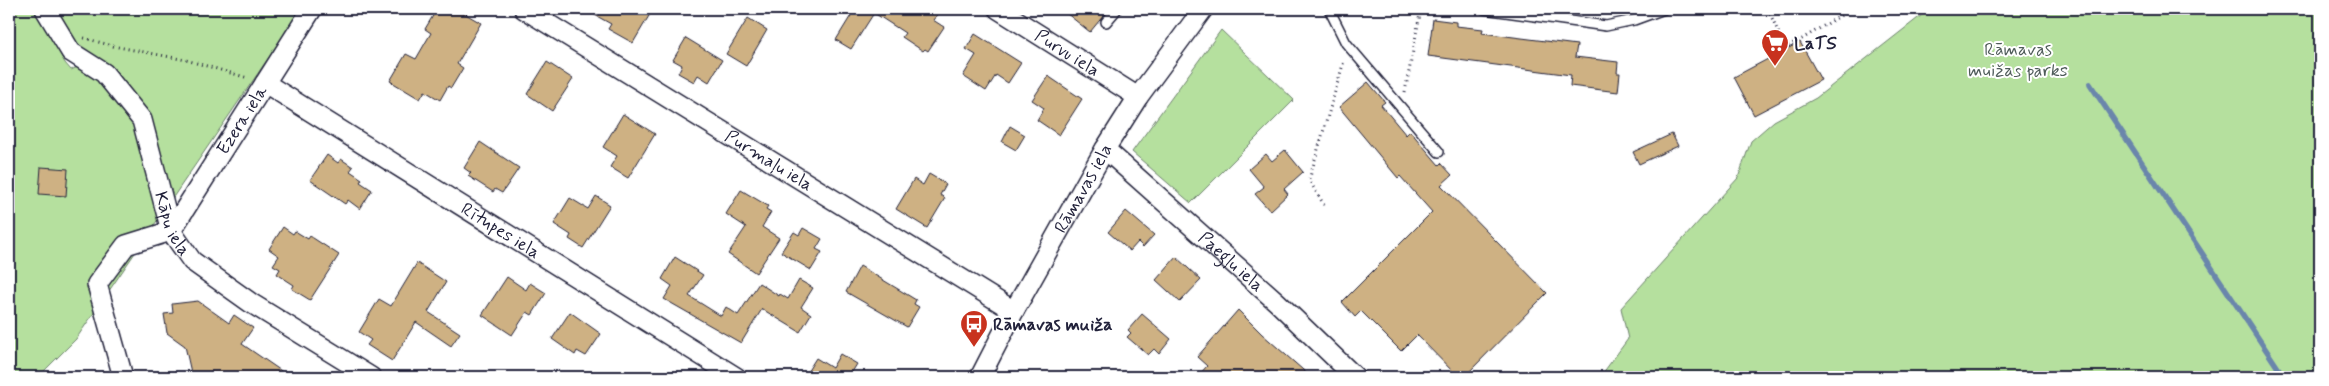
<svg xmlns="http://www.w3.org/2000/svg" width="2329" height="386" viewBox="0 0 2329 386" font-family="Mynerve,sans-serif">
	<rect width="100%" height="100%" fill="#fff"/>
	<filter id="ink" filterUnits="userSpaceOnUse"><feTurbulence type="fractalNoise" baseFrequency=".02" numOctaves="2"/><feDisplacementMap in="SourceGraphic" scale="10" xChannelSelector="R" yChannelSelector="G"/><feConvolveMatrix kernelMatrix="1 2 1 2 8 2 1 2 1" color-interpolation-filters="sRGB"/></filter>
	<g filter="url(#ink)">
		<!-- green -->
		<g fill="#b5e09e" stroke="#6c816c">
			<polygon points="9,9 36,9 65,63 71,70 86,63 54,9 302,9 76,339 38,377 9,377"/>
			<polygon points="1926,9 2320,9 2320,377 1600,377 1628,339 1621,308 1738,178 1751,141 1774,121 1816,98 1927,11"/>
			<polygon points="1221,30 1294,100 1191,203 1132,152"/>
		</g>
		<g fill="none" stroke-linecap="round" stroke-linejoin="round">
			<!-- stream -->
			<polyline stroke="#6a86ab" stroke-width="5.5" points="2090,84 2284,377"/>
		</g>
		<!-- building -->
		<g fill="#ceb183" stroke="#22223b">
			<polygon points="437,9 457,9 481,23 457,64 463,68 451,88 448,86 440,100 425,91 420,99 390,81 406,54 416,59 431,33 425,29"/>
			<polygon points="584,9 653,9 633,43 608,29 611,24"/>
			<polygon points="855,9 927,9 937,15 933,20 944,27 928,51 925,49 923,51 902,37 905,33 874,13 851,49 836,40"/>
			<polygon points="1061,9 1109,9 1090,32"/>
			<polygon points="748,18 767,30 746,66 726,54"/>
			<polygon points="1433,19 1456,22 1456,26 1483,29 1482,33 1577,45 1575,57 1618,62 1617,73 1620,73 1618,92 1570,86 1571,75 1428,56"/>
			<polygon points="975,34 1021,63 1008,83 996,75 986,91 963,76 976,55 966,49"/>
			<polygon points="686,38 722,60 709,82 698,75 694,82 678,73 682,65 673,60"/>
			<polygon points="1800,42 1821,80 1754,115 1734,77"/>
			<polygon points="547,62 573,79 552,111 527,94"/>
			<polygon points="1048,76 1082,99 1059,135 1037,120 1044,108 1032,100"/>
			<polygon points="1368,82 1385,102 1381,105 1406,135 1410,131 1439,165 1441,163 1452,175 1441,185 1547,293 1464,377 1458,377 1417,335 1401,351 1361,311 1355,317 1342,302 1432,212 1400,176 1398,178 1339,107"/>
			<polygon points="623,114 655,134 628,178 610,167 617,156 603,147"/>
			<polygon points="1010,126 1025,135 1016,150 1002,142"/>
			<polygon points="1672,134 1678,146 1639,164 1633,152"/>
			<polygon points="480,142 519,168 502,193 495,189 493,192 468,176 471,173 464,168"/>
			<polygon points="1285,150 1303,172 1284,189 1288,194 1270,211 1255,194 1264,187 1249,169 1266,154 1272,161"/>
			<polygon points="327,155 338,163 341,159 353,167 350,171 362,179 360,182 372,190 360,209 348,200 345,204 310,180"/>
			<polygon points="41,167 68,169 66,196 39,194"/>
			<polygon points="929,174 946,184 940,195 945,198 927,228 896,209 914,179 923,185"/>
			<polygon points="741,190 768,206 766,209 771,212 762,227 779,238 756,273 728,254 746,227 726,214"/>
			<polygon points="596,196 610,205 583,248 569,239 571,235 554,224 570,198 588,209"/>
			<polygon points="1126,211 1154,235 1143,247 1138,242 1130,251 1108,232"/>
			<polygon points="283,227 293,234 295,231 308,239 310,236 339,255 310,300 292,289 294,285 277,274 280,269 273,265 279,256 269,249"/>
			<polygon points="803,228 822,239 816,249 822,252 811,270 781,252 794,232 799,235"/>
			<polygon points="675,257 703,275 689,296 721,316 726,307 738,315 759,283 779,296 780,294 788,299 799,280 813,288 801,307 811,314 800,332 762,309 741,343 664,299 672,286 662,279"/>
			<polygon points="1176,257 1201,280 1180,302 1156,280"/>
			<polygon points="417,263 446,282 428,312 460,333 451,346 416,322 392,361 367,345 371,340 359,332 379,299 391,306"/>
			<polygon points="860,266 916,300 914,304 919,307 907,327 846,292"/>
			<polygon points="507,277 526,290 530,283 546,293 532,315 527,312 512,335 482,315"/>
			<polygon points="198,301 229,323 234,315 253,328 242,344 290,377 192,377 185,346 167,333 164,314 173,313 172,304"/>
			<polygon points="1238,310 1262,334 1311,377 1197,377 1207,366 1197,357"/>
			<polygon points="570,312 601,334 586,356 577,351 575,355 552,339"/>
			<polygon points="1142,314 1171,339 1159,354 1154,349 1148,355 1127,337 1131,333 1128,330"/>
			<polygon points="840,354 857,364 849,377 804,377 816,358 832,368"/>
		</g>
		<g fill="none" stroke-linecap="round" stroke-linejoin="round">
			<defs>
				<g id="lane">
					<polyline points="1329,9 1346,43 1439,152"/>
					<polyline points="1484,9 1606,26 1634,20 1664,9"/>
					<polyline points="1106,22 1117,9"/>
				</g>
				<g id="street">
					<path id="s1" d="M45,9L71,52L104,73L142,120L171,231L192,261L251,303L371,377"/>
					<path id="s2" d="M524,9L1014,311"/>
					<path id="s3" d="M998,9L1138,97"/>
					<path id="s4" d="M265,83L736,377"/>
					<path id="s5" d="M1105,149L1277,302L1355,377"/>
					<path id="s6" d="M123,377L97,284L126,245L171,231L312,9"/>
					<path id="s7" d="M980,377L1014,311L1105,149L1138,97L1203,9"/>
				</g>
			</defs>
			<!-- lane casing -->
			<use href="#lane" stroke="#22223b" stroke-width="12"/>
			<!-- street casing -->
			<use href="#street" stroke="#22223b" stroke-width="22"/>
			<!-- path -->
			<g stroke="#22223b" stroke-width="3" stroke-dasharray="1 4" stroke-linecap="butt">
				<polyline points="1768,9 1785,47 1802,39 1845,13 1848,9"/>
				<polyline points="84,38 113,46 186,60 248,78"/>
				<polyline points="1405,92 1421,9"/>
				<polyline points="1324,205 1309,180 1344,61"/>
			</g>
			<!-- lane -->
			<use href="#lane" stroke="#fff" stroke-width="9"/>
			<!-- street -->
			<use href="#street" stroke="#fff" stroke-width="19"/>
		</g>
	</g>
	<!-- icons -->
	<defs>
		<symbol id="supermarket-pin" viewBox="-11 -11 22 30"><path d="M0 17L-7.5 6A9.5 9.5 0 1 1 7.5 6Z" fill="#c8321e" stroke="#fff"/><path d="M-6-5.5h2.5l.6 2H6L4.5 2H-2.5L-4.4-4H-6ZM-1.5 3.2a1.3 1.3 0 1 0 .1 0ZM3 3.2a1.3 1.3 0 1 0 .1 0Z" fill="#fff"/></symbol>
		<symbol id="bus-pin" viewBox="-11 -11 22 30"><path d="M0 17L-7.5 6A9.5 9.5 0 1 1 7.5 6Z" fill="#c8321e" stroke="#fff"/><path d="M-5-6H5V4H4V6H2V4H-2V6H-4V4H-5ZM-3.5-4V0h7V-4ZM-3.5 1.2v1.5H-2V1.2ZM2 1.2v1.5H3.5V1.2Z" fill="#fff"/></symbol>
	</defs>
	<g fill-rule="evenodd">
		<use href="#supermarket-pin" x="1759" y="27" width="32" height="43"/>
		<use href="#bus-pin" x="958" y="308" width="32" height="43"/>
	</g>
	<g text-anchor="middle" stroke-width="4" stroke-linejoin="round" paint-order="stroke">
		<!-- poi labels -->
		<g font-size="18" font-weight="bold" fill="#22223b" stroke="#fff" text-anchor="start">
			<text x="1794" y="49">LaTS</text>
			<text x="993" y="330">Rāmavas muiža</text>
		</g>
		<!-- park labels -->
		<g font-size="18" fill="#4e5b59" stroke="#fff">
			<text x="2018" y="55">Rāmavas<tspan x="2018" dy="21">muižas parks</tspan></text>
		</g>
		<!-- street labels -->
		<g font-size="18" fill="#22223b" stroke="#fff">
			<text dy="6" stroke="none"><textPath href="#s3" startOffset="82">Purvu iela</textPath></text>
			<text dy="6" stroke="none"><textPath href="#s6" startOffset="324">Ezera iela</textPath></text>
			<text dy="6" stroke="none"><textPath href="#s2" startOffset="288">Purmaļu iela</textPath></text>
			<text dy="6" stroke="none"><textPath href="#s7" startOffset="215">Rāmavas iela</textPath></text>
			<text dy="6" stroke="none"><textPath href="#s1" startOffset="258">Kāpu iela</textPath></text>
			<text dy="6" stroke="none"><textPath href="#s4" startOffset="278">Rītupes iela</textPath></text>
			<text dy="6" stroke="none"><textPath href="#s5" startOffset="169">Paegļu iela</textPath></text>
		</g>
	</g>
	<!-- margin -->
	<rect width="2329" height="386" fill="none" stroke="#fff" stroke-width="30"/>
	<rect x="15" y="15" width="2299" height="356" fill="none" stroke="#22223b" stroke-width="2" filter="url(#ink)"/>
</svg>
